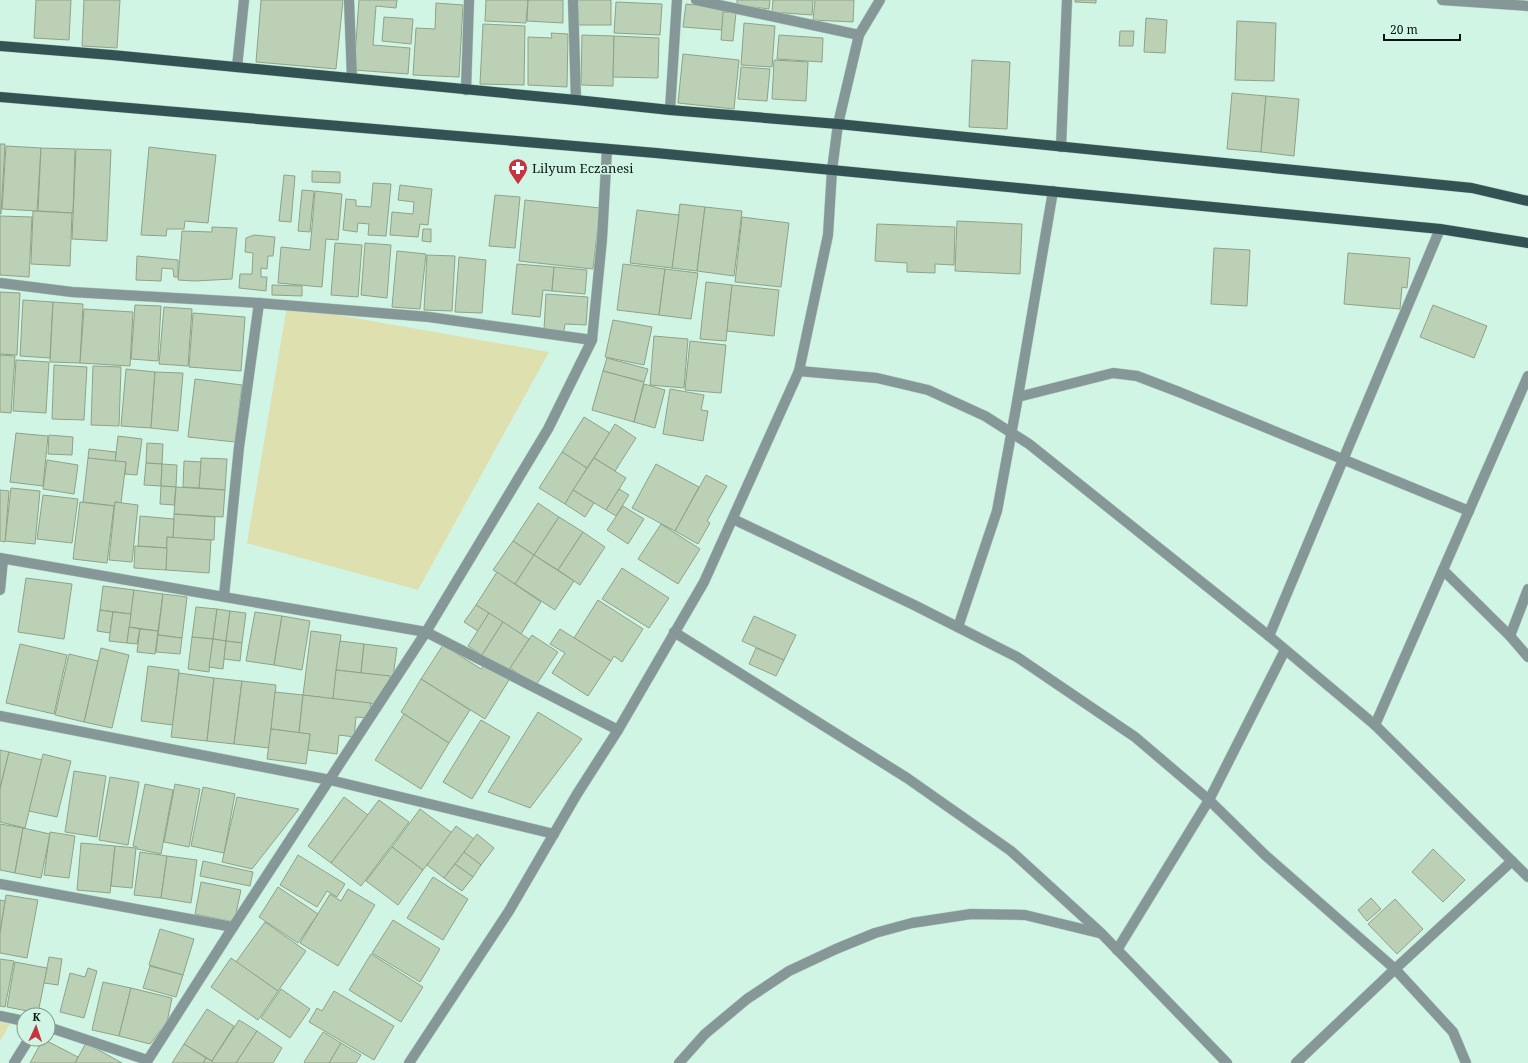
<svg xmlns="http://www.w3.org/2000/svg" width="1528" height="1063" viewBox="0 0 1528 1063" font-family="'Noto Serif',serif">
	<rect width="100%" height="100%" fill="#d1f5e5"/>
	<!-- green -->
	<g fill="#dee0b0">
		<polygon points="287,306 549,352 418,590 247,543"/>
		<polygon points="0,1022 10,1024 0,1041"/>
	</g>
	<!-- building -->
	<g fill="#bcd0b6" stroke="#8ea288">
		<polygon points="36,0 71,0 69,40 34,38"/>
		<polygon points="84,0 120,0 117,48 82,46"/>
		<polygon points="261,0 343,0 336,69 256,62"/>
		<polygon points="359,0 397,0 396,8 376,6 373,45 410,48 408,74 354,70"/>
		<polygon points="486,0 528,0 526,23 485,21"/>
		<polygon points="528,0 563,0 563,23 527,21"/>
		<rect x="577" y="0" width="34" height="25"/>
		<polygon points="737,0 770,0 769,9 737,5"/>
		<polygon points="773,0 813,0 812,15 772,12"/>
		<polygon points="815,0 854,0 853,22 813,20"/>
		<polygon points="1075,0 1096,0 1096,3 1075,2"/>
		<polygon points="616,2 662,4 660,35 614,33"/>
		<polygon points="436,3 463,5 459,77 413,75 416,28 435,29"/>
		<polygon points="686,4 724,8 722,30 683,27"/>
		<polygon points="723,12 736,13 733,41 721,40"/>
		<polygon points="384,17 413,19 411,44 382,41"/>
		<polygon points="1146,18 1167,20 1165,53 1144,52"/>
		<polygon points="1237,21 1276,23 1274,81 1235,80"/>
		<polygon points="744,23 775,26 772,67 741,65"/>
		<polygon points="483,24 525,26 524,85 480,84"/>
		<polygon points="1120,31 1134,31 1133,46 1119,46"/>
		<polygon points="551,33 568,34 567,87 528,85 528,37 552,38"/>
		<polygon points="582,35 614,36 613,86 581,85"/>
		<polygon points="779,35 823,38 822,62 777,59"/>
		<polygon points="614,36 659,38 658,78 613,77"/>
		<polygon points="683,54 739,60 734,109 678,103"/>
		<polygon points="774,60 808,62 806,101 772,99"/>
		<polygon points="972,60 1010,62 1007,129 969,127"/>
		<polygon points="741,67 770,69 767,101 738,99"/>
		<polygon points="1232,93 1266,96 1261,152 1227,149"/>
		<polygon points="1266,96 1299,99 1294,156 1261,152"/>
		<polygon points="0,144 5,144 1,214 0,214"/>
		<polygon points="6,146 41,148 37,211 2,209"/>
		<polygon points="149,147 216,155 208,223 185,221 184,229 167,229 166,236 141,235"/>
		<polygon points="41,148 75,149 73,213 38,211"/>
		<polygon points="76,149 111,150 107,241 72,239"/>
		<polygon points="312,171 340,172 340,183 312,182"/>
		<polygon points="284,175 295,176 291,222 279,221"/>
		<polygon points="373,183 391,184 386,236 368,235 369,224 358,223 357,232 343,230 346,199 356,200 356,206 371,207"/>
		<polygon points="400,185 432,189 428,225 420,224 418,237 390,235 392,212 413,214 414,202 398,200"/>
		<polygon points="302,190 314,191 310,232 298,231"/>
		<polygon points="315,191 342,194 338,240 326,239 322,287 278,283 281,247 310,250"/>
		<polygon points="495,195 520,197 515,248 489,246"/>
		<polygon points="525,200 600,208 593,269 519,261"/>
		<polygon points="680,204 705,207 697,271 672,268"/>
		<polygon points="705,207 742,211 734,276 697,271"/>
		<polygon points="637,210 679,215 672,268 630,263"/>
		<polygon points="33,211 72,213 70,266 31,264"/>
		<polygon points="0,216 32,217 29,277 0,275"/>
		<polygon points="742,217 789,223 781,287 735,282"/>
		<polygon points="957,221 1022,224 1020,274 955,271"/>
		<polygon points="877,224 955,227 954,265 935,264 935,273 907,272 907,263 875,261"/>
		<polygon points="212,227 237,228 232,279 195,281 178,280 182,231 212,232"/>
		<polygon points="423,229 431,229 431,242 422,241"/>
		<polygon points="254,235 275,237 273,256 268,256 267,269 261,268 261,277 267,277 266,291 239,288 240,274 252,274 253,253 245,252 246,238"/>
		<polygon points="335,243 362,245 358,297 331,295"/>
		<polygon points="365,243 391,245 387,298 361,295"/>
		<polygon points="1214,248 1250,250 1247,306 1211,304"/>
		<polygon points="397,251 426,254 420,309 392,307"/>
		<polygon points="1348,253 1410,258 1407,288 1402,287 1400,309 1344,304"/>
		<polygon points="427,255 455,256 452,311 424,310"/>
		<polygon points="137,256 178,260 178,277 174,277 173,269 162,268 161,281 136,280"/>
		<polygon points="459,257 486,260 482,313 455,312"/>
		<polygon points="517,264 554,267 552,291 543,290 540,317 512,314"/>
		<polygon points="623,264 665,269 659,315 617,310"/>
		<polygon points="554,267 587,270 585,294 552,291"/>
		<polygon points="665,269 698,273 691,319 659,315"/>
		<polygon points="706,282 732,285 726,341 700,339"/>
		<polygon points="272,285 302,286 302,296 272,295"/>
		<polygon points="732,285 779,290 774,336 727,331"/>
		<polygon points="0,292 20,293 17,355 0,354"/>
		<polygon points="546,294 588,297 586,325 565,324 564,331 544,329"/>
		<polygon points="23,300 53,302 50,358 20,356"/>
		<polygon points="53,302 83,304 80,363 50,362"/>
		<polygon points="135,305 161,306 158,361 131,359"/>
		<polygon points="1433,305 1487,326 1474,358 1420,337"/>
		<polygon points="164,307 192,309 188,366 159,364"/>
		<polygon points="84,309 133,312 130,366 80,363"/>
		<polygon points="193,313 245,317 241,371 189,367"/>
		<polygon points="613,320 652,327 644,365 605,357"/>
		<polygon points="654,336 688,339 684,388 650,385"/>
		<polygon points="690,341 726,345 721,393 685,390"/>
		<polygon points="0,355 15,356 11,413 0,412"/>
		<polygon points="607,358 648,369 644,382 603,371"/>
		<polygon points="16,360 49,362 46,413 13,411"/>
		<polygon points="54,365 87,367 84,420 52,419"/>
		<polygon points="93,366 121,367 119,426 91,425"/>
		<polygon points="126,369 155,372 151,428 121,426"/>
		<polygon points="603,371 644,382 634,422 592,410"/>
		<polygon points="155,372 183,373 178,431 151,428"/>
		<polygon points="195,379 242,385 235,442 188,437"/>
		<polygon points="644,384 665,390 655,428 634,422"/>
		<polygon points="670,389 704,395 701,410 708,411 703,441 663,434"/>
		<polygon points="584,417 610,433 587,468 562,452"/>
		<polygon points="615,424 636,438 615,471 594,458"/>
		<polygon points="16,433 48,436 43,486 10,482"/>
		<polygon points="49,435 73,437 72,455 48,454"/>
		<polygon points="118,436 142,439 137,475 125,474 126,462 115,462"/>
		<polygon points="147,443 163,444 162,464 146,463"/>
		<polygon points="89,449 116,452 115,462 88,458"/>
		<polygon points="562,452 587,468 565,504 539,488"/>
		<polygon points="88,458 126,462 121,503 115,502 115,506 83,502"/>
		<polygon points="201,458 227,459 225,490 199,488"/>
		<polygon points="594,458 626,478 606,510 573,490"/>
		<polygon points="47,460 78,465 74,494 43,489"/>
		<polygon points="184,461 201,462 199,488 183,487"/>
		<polygon points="146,463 162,464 161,486 144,485"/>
		<polygon points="162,464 177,465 176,487 161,486"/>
		<polygon points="656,464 699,487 675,531 632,508"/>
		<polygon points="706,475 727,486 707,521 710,523 698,544 675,531"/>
		<polygon points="161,486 176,487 174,505 160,504"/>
		<polygon points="176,487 225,490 223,517 174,514"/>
		<polygon points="11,488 40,491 35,544 5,541"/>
		<polygon points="619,489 629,495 616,516 606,510"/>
		<polygon points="0,490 9,491 5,542 0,541"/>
		<polygon points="573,490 594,503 585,517 565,504"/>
		<polygon points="43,495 78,499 72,543 37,539"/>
		<polygon points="80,502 114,506 107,563 73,559"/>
		<polygon points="115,502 138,505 132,562 109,560"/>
		<polygon points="538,503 559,517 534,555 513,541"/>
		<polygon points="623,506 644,519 628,544 607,530"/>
		<polygon points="174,514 215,517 214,540 173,538"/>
		<polygon points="140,516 174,519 173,538 167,537 167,548 138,546"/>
		<polygon points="559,517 583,532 558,570 534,555"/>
		<polygon points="661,524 700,549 678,584 638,559"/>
		<polygon points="583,532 605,547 580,585 558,570"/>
		<polygon points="167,537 211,540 209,573 166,570"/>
		<polygon points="513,541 534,555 515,584 493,570"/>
		<polygon points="135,546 167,548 166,570 134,568"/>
		<polygon points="534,555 574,581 555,610 515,584"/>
		<polygon points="622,568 669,598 649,628 602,599"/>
		<polygon points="497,572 541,602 521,634 476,605"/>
		<polygon points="26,578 72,584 64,639 18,632"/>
		<polygon points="103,586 134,590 131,614 100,610"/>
		<polygon points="134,590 163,594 158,631 129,627"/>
		<polygon points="163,594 187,597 182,638 158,635"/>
		<polygon points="598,600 643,629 622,662 614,656 611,661 574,638"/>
		<polygon points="476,605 489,613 478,631 464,622"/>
		<polygon points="196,607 217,609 213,639 192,637"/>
		<polygon points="217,609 230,611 226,641 213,639"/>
		<polygon points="100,610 113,612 110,633 97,631"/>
		<polygon points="230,611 246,613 242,643 226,641"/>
		<polygon points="113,612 131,614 127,643 109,641"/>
		<polygon points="255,612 282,616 274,665 246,661"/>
		<polygon points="489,613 503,622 482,655 468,646"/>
		<polygon points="282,616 310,621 302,670 274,665"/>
		<polygon points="754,616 796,635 784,660 742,641"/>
		<polygon points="503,622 529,639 508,672 482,655"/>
		<polygon points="129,627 140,629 137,644 127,643"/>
		<polygon points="140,629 158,631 155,654 137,652"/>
		<polygon points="560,629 611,661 588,696 552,673 565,653 550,644"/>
		<polygon points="311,631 341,635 333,699 303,695"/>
		<polygon points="158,635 182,638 180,654 156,652"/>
		<polygon points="532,635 558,652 536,685 510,668"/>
		<polygon points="192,637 213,639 209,672 188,669"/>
		<polygon points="213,639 226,641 223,669 209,667"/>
		<polygon points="226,641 242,643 240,661 224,659"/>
		<polygon points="340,641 364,644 361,673 336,670"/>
		<polygon points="20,644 67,655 54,714 6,703"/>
		<polygon points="364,644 397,648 393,677 361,673"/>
		<polygon points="443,645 481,669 485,664 509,680 485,719 421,679"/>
		<polygon points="101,648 129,655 112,728 84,722"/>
		<polygon points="756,648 784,660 776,676 749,664"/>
		<polygon points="69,654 98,661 84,722 55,715"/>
		<polygon points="148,666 179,670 173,725 141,721"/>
		<polygon points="336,670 390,676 389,684 376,704 333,699"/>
		<polygon points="179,673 214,678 207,741 171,737"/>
		<polygon points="214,678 242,681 234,744 207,741"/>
		<polygon points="421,679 470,710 449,743 401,712"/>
		<polygon points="242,681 276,685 269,748 234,744"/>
		<polygon points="275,692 303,695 299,733 271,729"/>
		<polygon points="303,695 371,703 369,718 356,717 354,737 339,735 337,754 308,750 310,734 299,733"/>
		<polygon points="538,712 582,739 530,808 488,792"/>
		<polygon points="404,714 449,743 421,789 375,760"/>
		<polygon points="481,720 510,737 472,799 443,782"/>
		<polygon points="271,729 310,734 306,764 267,759"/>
		<polygon points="0,750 9,752 0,789"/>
		<polygon points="9,752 42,760 25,828 0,822 0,789"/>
		<polygon points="43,754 71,761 57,817 29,811"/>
		<polygon points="74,771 106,776 97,837 65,832"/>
		<polygon points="110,777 139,782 128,845 99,840"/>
		<polygon points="145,784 173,790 161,854 137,849 137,847 133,846"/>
		<polygon points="175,784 200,789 189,847 164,842"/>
		<polygon points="203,787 235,794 224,853 191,846"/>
		<polygon points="237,797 299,809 252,869 222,862"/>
		<polygon points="344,797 368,815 331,863 308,846"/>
		<polygon points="379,800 409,822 361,886 331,863"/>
		<polygon points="420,809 452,833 423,870 392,847"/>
		<polygon points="0,824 23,828 15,873 0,870"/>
		<polygon points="456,826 474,839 444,878 427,865"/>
		<polygon points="23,828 50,834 41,878 15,873"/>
		<polygon points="50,832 75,836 69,878 44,875"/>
		<polygon points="477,834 494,848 481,865 464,852"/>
		<polygon points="81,843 115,846 110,893 77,890"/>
		<polygon points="115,846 136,848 132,888 111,886"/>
		<polygon points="392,847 423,870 398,905 366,881"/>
		<polygon points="1433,849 1465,880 1443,902 1412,872"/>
		<polygon points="140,852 167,856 161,898 134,895"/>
		<polygon points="464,852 481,865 473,877 455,864"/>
		<polygon points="298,855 345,884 337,897 327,891 317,907 280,885"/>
		<polygon points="167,856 197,860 191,903 161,898"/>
		<polygon points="203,861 253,872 250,886 200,876"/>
		<polygon points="455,864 473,877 462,891 444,878"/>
		<polygon points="433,877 468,899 443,940 407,918"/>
		<polygon points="201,882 241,890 234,922 195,914"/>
		<polygon points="278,887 318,914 298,943 259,917"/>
		<polygon points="348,889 375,905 338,966 300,943 330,894 341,901"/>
		<polygon points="6,895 38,900 27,958 0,953 0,932"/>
		<polygon points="1371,898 1381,909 1367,921 1358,910"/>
		<polygon points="1395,899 1423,929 1397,954 1368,924"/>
		<polygon points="0,900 5,901 0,932"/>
		<polygon points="393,920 440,949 420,982 372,953"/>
		<polygon points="265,922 306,951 278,991 236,962"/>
		<polygon points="160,929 194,939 183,975 149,965"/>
		<polygon points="371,954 423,987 401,1022 349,990"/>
		<polygon points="49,957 62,959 58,985 44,983"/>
		<polygon points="231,958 278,991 258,1020 211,987"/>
		<polygon points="0,959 14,961 5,1007 0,1006"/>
		<polygon points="15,962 47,968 38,1013 7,1007"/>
		<polygon points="150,966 183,975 176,997 143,988"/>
		<polygon points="88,968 97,971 84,1018 60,1012 70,973 85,977"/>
		<polygon points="103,982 131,988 119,1036 92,1030"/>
		<polygon points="131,988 172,998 167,1022 150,1044 119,1036"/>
		<polygon points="281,989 310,1009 290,1038 261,1018"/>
		<polygon points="334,991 394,1026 374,1060 309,1022 317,1008 322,1011"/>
		<polygon points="207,1009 234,1026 212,1061 184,1044"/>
		<polygon points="239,1020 257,1031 236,1063 214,1063 212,1061"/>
		<polygon points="257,1031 282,1048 273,1063 236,1063"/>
		<polygon points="323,1032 341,1043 329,1063 306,1063 304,1062"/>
		<polygon points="43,1039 78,1057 75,1063 30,1063"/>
		<polygon points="86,1043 122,1063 75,1063"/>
		<polygon points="341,1043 361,1055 356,1063 329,1063"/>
		<polygon points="184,1044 206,1058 203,1063 172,1063"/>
		<polygon points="206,1058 212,1061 214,1063 203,1063"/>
	</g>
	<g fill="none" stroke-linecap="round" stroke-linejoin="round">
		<defs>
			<g id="minor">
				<polyline points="349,0 352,78"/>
				<polyline points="573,0 576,100"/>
				<polyline points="696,0 859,35"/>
				<polyline points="1442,0 1528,6"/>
				<polyline points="237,67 244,0"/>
				<polyline points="466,90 469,0"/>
				<polyline points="670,110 677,0"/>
				<polyline points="1061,147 1067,0"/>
				<polyline points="0,283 72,292 259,303 429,317 592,340"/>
				<polyline points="799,371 877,378 928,390 985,416 1029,444 1269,636 1375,725"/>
				<polyline points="1528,376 1375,725 1528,877"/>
				<polyline points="1018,397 1113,373 1137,376 1179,392 1469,511"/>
				<polyline points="733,519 914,605 1017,657 1135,737 1209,800 1265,855 1395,969 1296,1063"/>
				<polyline points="0,558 426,632 618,730"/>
				<polyline points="1443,570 1510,636 1528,657"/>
				<polyline points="0,590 3,559"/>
				<polyline points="224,596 239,447 259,303"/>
				<polyline points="958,627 997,511 1016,408 1053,191"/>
				<polyline points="674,632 907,778 1011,851 1101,933 1227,1063"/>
				<polyline points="1269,636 1440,229"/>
				<polyline points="1510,636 1528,589"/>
				<polyline points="0,716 330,780 554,834"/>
				<polyline points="0,884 233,927"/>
				<polyline points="1117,950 1209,800 1285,650"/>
				<polyline points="0,1016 24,1021"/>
				<polyline points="48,1027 147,1060"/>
				<polyline points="14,1063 29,1039"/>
				<polyline points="146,1063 233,927 426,632 548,429 592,340 602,239 607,149"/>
				<polyline points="409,1063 509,911 577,794 618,730 704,582 799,371 828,235 832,170 838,124 859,35 880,0"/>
				<polyline points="679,1063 705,1034 747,999 789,971 836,949 875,933 912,923 971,914 1025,915 1099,933"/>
				<polyline points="1466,1063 1453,1032 1395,969 1512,861"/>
			</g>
			<g id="major">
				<polyline points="0,46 112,55 576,100 670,110 838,124 1472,188 1528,201"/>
				<polyline points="0,97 656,153 1440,229 1528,243"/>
			</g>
		</defs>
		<!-- minor casing -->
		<use href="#minor" stroke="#b1d1c3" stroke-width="11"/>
		<!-- major casing -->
		<use href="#major" stroke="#b1d1c3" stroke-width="11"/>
		<!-- minor -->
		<use href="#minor" stroke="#869797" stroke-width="10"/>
		<!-- major -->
		<use href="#major" stroke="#335253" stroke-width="10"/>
	</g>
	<!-- icons -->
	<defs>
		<symbol id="pharmacy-pin" viewBox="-11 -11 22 30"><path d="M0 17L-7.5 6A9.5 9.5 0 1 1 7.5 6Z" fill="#c53440" stroke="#d1f5e5"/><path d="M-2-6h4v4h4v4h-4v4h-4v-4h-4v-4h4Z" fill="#fff"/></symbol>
	</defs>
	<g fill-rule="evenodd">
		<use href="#pharmacy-pin" x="507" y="157" width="22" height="30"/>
	</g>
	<g text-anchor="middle" stroke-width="3" stroke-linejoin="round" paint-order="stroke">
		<!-- poi labels -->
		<g font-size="13" fill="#07140f" stroke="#d1f5e5" text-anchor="start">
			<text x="532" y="173">Lilyum Eczanesi</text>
		</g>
	</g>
	<!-- north arrow -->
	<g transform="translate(36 1027) rotate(3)"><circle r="19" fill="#d1f5e5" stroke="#809b8f"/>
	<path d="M0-3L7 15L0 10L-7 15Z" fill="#c53440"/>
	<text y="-6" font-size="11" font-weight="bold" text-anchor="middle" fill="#07140f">K</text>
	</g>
	<!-- scale -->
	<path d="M1384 34v6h76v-6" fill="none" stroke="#07140f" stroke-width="2"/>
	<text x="1390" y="34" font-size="12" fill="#07140f" stroke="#d1f5e5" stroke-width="3" paint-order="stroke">20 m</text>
</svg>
